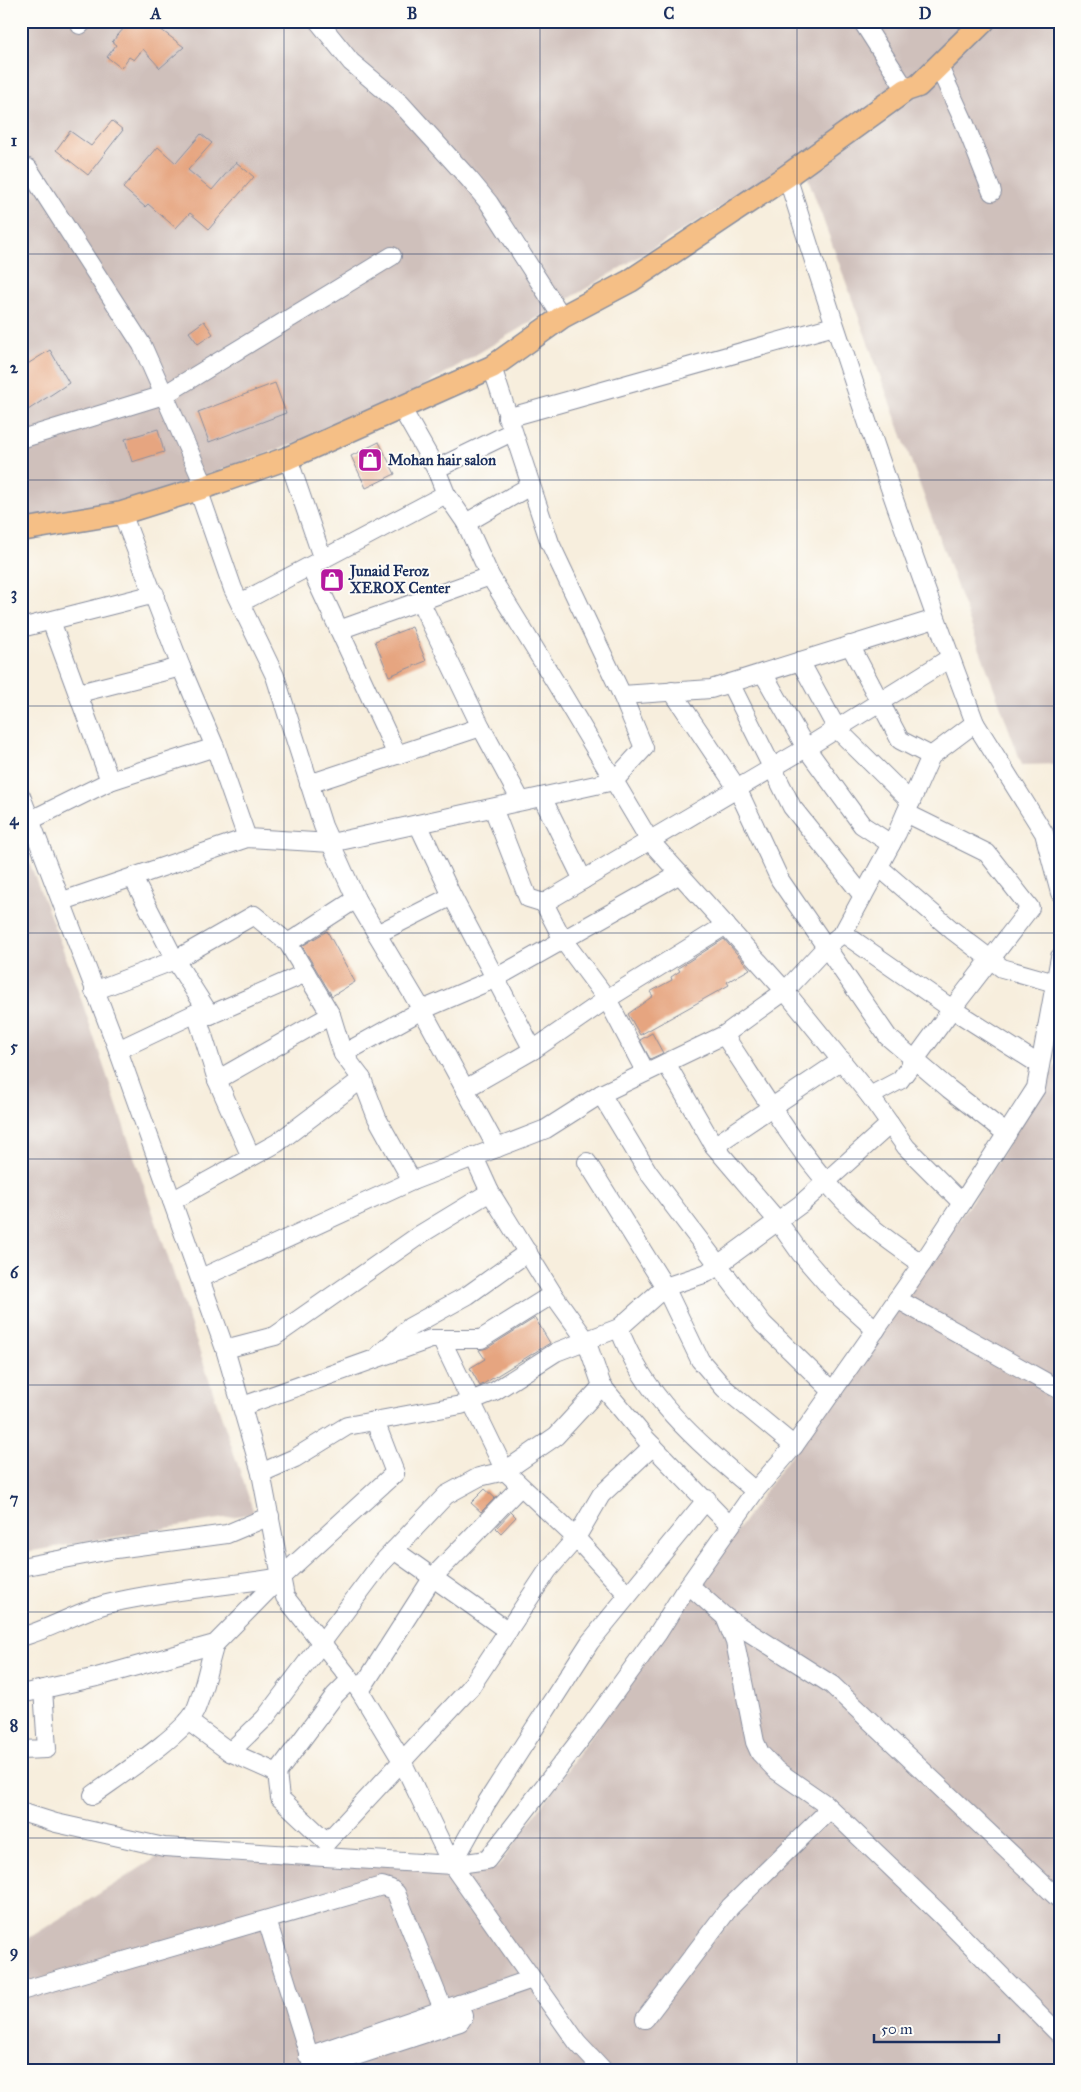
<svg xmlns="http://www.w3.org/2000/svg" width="1081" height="2092" viewBox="0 0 1081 2092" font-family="'IM FELL Great Primer',serif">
	<rect width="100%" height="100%" fill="#fdfcf7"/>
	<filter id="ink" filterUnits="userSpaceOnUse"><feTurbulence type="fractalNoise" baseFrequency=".02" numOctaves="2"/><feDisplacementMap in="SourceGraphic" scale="10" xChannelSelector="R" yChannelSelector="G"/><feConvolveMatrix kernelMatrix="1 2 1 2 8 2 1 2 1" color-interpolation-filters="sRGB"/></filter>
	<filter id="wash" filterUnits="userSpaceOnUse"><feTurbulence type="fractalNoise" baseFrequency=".0096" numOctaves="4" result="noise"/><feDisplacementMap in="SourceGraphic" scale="20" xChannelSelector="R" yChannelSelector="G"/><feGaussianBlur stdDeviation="1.12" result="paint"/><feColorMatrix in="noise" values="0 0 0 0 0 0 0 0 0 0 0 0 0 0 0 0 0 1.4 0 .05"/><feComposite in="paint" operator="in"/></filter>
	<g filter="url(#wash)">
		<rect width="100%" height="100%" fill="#f7eedd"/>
		<!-- industrial -->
		<g fill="#cfc0bb">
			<polygon points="21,21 1060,21 1060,764 1022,765 801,159 376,415 120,506 21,521"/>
			<polygon points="21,841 74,978 254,1513 21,1553"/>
			<polygon points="1060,1058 1060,2071 21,2071 21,1943 159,1856 497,1868 983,1185"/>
		</g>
		<g id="blocks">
			<!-- building -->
			<g fill="#e6a580">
				<polygon points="130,21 166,21 160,29 184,47 160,68 143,49 134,60 129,57 121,68 107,57 116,45 112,42"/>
				<polygon points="112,121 123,130 88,175 56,150 70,131 91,146"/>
				<polygon points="201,134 212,143 188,170 212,190 236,162 254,177 209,229 190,213 176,228 148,204 145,207 123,188 158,147 176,163"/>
				<polygon points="204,321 213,334 198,344 189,332"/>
				<polygon points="50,350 69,383 28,410 21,401 21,368"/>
				<polygon points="275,383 286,413 209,442 198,412"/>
				<polygon points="158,429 164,452 132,462 125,439"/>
				<polygon points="379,442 395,474 366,488 351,456"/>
				<polygon points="412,627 426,661 389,676 375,641"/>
				<polygon points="327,931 355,982 332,996 302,946"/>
				<polygon points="724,939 750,969 727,982 729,985 640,1035 628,1014 653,996 650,992 672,980 671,977 680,971 678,968"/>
				<polygon points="652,1033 663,1053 650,1059 640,1040"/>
				<polygon points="535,1318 550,1343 480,1386 470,1368 485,1359 479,1350 487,1348"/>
				<polygon points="485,1489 495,1498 481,1512 471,1503"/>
				<polygon points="511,1512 516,1517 501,1533 496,1528"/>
			</g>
		</g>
	</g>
	<g filter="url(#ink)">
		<use href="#blocks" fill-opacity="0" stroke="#898e9e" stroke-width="1"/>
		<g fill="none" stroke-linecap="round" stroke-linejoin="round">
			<defs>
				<g id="minor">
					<polyline points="318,21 351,62 401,104 470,180 489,203 562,317"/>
					<polyline points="862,21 906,90"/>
					<polyline points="80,25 84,21"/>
					<polyline points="939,67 965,124 992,192"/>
					<polyline points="28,168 142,345 205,487"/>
					<polyline points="402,409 436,469 446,494 466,523 490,576 557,685 650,841 785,991 870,1096 900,1080 952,1009 1030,908 987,853 906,813"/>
					<polyline points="507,418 834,326"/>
					<polyline points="21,439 164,395 392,256"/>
					<polyline points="288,458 323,560"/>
					<polyline points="436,469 512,432"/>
					<polyline points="198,489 233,589 275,676 323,826 356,899 422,1010 497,1148"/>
					<polyline points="122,513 181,667 215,747 247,838"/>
					<polyline points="466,523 530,486"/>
					<polyline points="310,567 397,755"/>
					<polyline points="240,603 446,494"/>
					<polyline points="51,621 110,781"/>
					<polyline points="21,628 155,594"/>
					<polyline points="339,630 490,576"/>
					<polyline points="850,645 900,740 931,756"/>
					<polyline points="800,661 837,729 911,802"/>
					<polyline points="763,673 806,748 862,825 891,844"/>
					<polyline points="730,683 792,807 863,896"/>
					<polyline points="672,691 737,788 780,880 888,1037 949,1089 1007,1134"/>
					<polyline points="79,693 181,667"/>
					<polyline points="622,695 711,689 935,619"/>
					<polyline points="975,723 1044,833 1060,893"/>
					<polyline points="481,727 521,801"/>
					<polyline points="309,784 481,727 420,601"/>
					<polyline points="21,796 118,1050 225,1349 261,1473 285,1597 360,1691 401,1759 452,1865 487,1802 590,1642 707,1499"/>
					<polyline points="542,797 583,880"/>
					<polyline points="493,808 528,898 544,903"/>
					<polyline points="31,820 110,781 215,747"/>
					<polyline points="418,824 452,896 533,1050"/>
					<polyline points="879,867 952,930 1002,968 1055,983"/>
					<polyline points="133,878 175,960 210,1015"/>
					<polyline points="63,901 247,838 331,843 614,781 644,748 622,695 550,543 492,367"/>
					<polyline points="843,933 952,1009 1040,1065"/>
					<polyline points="377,934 452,896"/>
					<polyline points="288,943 356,899"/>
					<polyline points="94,991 175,960 254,915 288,943 331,1015 343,1054 362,1079 277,1143 172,1201"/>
					<polyline points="196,1013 217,1080 251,1157"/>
					<path d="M724,1035C767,1099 808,1172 867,1223C884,1238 904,1251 922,1264"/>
					<polyline points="118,1050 196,1013 210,1015 306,973"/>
					<polyline points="343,1054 422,1010 494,979 680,874"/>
					<polyline points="666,1063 714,1146 777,1220 801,1254 834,1292 876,1330"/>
					<polyline points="645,1071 607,999 563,940 544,903 806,748 950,658"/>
					<polyline points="362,1079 377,1118 412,1181"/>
					<polyline points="217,1080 331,1015"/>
					<polyline points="465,1089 533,1050 607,999 726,925"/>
					<polyline points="601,1094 648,1172 763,1324 833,1392"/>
					<polyline points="870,1096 906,1147 962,1203 1036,1088 1060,957"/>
					<polyline points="714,1146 842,1060"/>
					<polyline points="474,1157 490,1192 553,1294 586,1340 602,1386 646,1439 730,1526"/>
					<polyline points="587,1162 665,1287 700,1360 724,1388 794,1446"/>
					<path d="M201,1278L412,1181L546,1129L601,1094L724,1035L757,1011L785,991L827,946L843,933L897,833L931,756L975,723C907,543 845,361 787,176"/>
					<polyline points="897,1299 1060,1390"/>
					<path d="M619,1328C644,1398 700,1444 755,1491"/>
					<polyline points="441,1339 505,1471 576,1538 628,1595"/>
					<polyline points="225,1349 275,1336 421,1234 490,1192"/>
					<polyline points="379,1355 410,1327 468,1295 528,1252"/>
					<polyline points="243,1406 431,1339 481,1339 553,1294"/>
					<polyline points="261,1473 295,1458 347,1426 461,1405 495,1391 556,1352 619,1328 665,1287 707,1273 801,1204 890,1124"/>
					<polyline points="394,1550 508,1631"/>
					<polyline points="21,1567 116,1549 227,1534 270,1516"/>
					<polyline points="689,1585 725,1617 735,1642 755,1742 760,1753 776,1770 825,1804 940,1914 1060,2035"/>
					<polyline points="725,1617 832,1685 1060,1900"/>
					<path d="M21,1637C51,1629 79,1611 107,1604C164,1590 223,1587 281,1577"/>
					<polyline points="360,1691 433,1577 520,1487"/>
					<polyline points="21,1694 97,1677 215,1644 281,1577 395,1473 375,1421"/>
					<polyline points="188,1721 230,1752 277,1773 280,1798 327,1842 470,1688 548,1570 576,1538 601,1495 653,1446"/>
					<polyline points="21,1750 47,1749 43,1689"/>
					<polyline points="230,1752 265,1718 380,1565 446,1495 479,1477 505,1471 556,1436 602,1386"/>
					<polyline points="277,1773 335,1695 351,1679"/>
					<path d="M93,1795C116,1778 184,1734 195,1711C204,1691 208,1666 215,1644"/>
					<polyline points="21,1812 56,1823 164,1847 452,1865"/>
					<polyline points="267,1920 312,2065"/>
					<polyline points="21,1991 382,1886 391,1889 396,1893 443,2009"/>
					<polyline points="645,2019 730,1907 830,1809"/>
					<polyline points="308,2056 532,1979"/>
					<polyline points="313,2070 460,2022 464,2016 459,2004"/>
					<polyline points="604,2071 577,2042 452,1865 487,1860 587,1731 658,1633 683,1593 755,1491 794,1446 922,1264 962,1203"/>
				</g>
				<polyline id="major" points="21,530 122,513 205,487 288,458 492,367 562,317 630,281 787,176 906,90 918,86 984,21"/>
			</defs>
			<!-- minor casing -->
			<use href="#minor" stroke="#898e9e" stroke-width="20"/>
			<!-- major casing -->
			<use href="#major" stroke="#898e9e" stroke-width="25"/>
			<!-- minor -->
			<use href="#minor" stroke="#fff" stroke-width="18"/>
			<!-- major -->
			<use href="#major" stroke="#f5bf86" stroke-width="22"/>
		</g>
	</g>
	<!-- grid -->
	<path fill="none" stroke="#1b2f5e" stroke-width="1" stroke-opacity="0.55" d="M284,21V2071M540,21V2071M797,21V2071M21,254H1060M21,480H1060M21,706H1060M21,933H1060M21,1159H1060M21,1385H1060M21,1612H1060M21,1838H1060"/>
	<!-- icons -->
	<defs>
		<symbol id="shop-square" viewBox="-11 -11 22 22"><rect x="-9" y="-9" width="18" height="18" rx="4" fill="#b5179e" stroke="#fdfcf7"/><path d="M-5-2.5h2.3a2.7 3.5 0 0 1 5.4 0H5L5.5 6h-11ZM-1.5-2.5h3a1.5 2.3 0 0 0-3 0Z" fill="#fff"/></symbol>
	</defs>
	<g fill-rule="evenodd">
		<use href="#shop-square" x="356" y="446" width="28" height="28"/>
		<use href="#shop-square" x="318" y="566" width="28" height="28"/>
	</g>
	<g text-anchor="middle" stroke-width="4" stroke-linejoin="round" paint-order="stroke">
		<!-- poi labels -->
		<g font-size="15" font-weight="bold" fill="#1b2f5e" stroke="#fdfcf7" text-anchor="start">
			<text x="388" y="465">Mohan hair salon</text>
			<text x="350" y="576">Junaid Feroz<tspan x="350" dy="17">XEROX Center</tspan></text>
		</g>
	</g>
	<!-- margin -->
	<rect width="1081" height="2092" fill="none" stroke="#fdfcf7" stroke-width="55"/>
	<!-- scale -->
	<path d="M874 2034v8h125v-8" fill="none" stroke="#1b2f5e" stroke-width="2.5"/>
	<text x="881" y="2034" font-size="15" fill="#1b2f5e" stroke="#fdfcf7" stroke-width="4" paint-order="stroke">50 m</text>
	<rect x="28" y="28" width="1026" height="2036" fill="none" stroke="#1b2f5e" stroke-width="2"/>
	<g font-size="16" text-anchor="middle" font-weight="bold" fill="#1b2f5e">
		<text x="156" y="19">A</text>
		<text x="412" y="19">B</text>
		<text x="669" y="19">C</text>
		<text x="925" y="19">D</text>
		<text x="14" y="146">1</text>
		<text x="14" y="373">2</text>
		<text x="14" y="599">3</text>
		<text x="14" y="825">4</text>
		<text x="14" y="1052">5</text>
		<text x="14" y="1278">6</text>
		<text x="14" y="1504">7</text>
		<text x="14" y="1731">8</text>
		<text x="14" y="1957">9</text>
	</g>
</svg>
